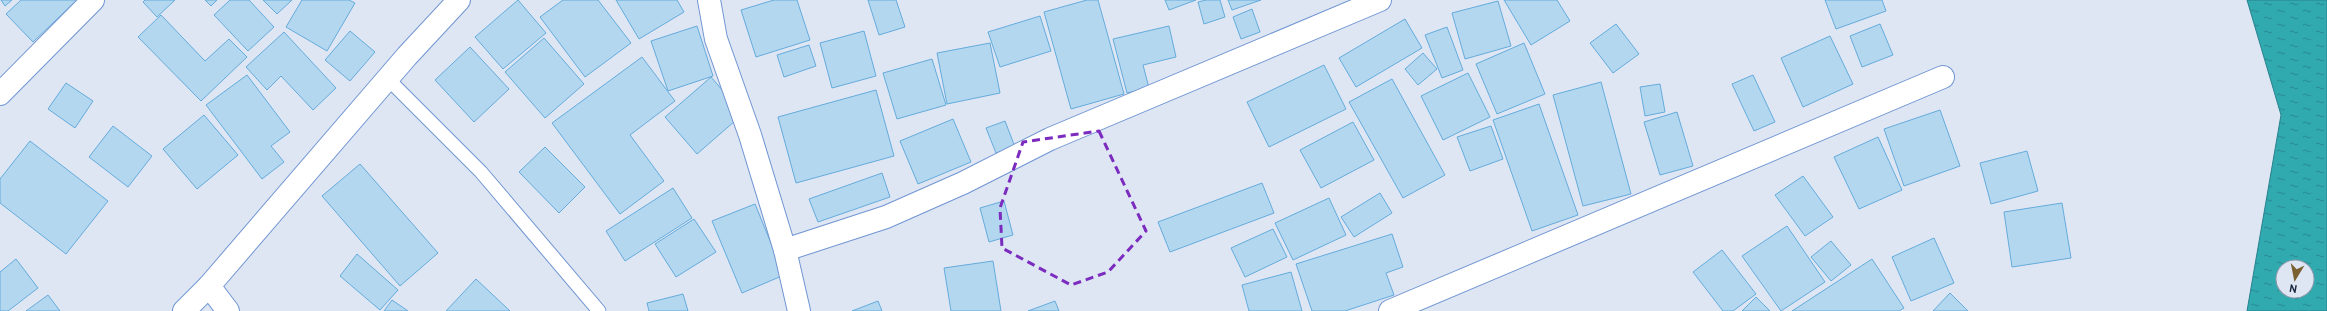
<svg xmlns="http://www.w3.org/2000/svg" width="2327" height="311" viewBox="0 0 2327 311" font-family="Overpass,sans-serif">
	<defs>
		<pattern id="water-ripples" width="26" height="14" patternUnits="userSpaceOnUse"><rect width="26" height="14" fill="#30a9af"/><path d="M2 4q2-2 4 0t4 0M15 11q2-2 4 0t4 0" fill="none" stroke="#288a90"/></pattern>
	</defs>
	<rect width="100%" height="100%" fill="#dee6f4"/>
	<!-- water -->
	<path fill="url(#water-ripples)" stroke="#29828e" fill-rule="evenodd" d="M2247,0H2327V311H2247L2281,115ZM2283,267H2307V291H2283Z"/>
	<!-- building -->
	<g fill="#b4d7f0" stroke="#64abdb">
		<polygon points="1,0 12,0 5,6"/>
		<polygon points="21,0 77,0 33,42 6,14"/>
		<polygon points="145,0 175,0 157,17 143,2"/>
		<polygon points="205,0 217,0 211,6"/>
		<polygon points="230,0 249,0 274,27 248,51 214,15"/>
		<polygon points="263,0 292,0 277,14"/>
		<polygon points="302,0 349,0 355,3 327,51 286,27"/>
		<polygon points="518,0 546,33 503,69 475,37"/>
		<polygon points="563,0 598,0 631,43 585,77 540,17"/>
		<polygon points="616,0 677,0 684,12 639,39"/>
		<polygon points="774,0 797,0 810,40 756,57 741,10"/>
		<polygon points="868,0 896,0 905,27 879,35"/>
		<polygon points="1087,0 1098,0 1124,94 1071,109 1044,12"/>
		<polygon points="1165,0 1196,0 1169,10"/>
		<polygon points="1206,0 1220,0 1225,17 1204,24 1198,2"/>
		<polygon points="1228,0 1261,0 1232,10"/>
		<polygon points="1504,0 1557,0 1570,21 1531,45"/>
		<polygon points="1825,0 1882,0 1886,11 1836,29"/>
		<polygon points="1498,1 1511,46 1465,59 1452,13"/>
		<polygon points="1252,9 1260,32 1241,39 1233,17"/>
		<polygon points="161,15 205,61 229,39 247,57 201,101 138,37"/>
		<polygon points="1040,16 1051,51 1000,67 988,32"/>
		<polygon points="1405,19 1422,48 1356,87 1339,58"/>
		<polygon points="1616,24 1639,54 1613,73 1590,43"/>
		<polygon points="1880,24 1893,55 1862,67 1850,36"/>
		<polygon points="697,26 713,76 668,91 651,41"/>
		<polygon points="1169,26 1176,57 1143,65 1149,88 1127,93 1113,39"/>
		<polygon points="1447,27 1463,70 1442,78 1425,35"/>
		<polygon points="350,31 375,52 350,81 325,60"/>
		<polygon points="864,31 876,76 832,88 820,43"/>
		<polygon points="284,32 336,88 313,110 281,76 267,90 246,67"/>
		<polygon points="1830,36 1853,84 1803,107 1781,58"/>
		<polygon points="544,38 584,84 545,118 505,72"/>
		<polygon points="990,43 1000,93 947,104 937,53"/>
		<polygon points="1524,43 1545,94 1497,114 1476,64"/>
		<polygon points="809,45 816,66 784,77 777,55"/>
		<polygon points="470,47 509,89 474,122 435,80"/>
		<polygon points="1423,53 1437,69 1418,85 1405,69"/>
		<polygon points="642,57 675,101 630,135 664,181 620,214 552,123"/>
		<polygon points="932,59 946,105 897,119 883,73"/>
		<polygon points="1324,65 1346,109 1269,147 1247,102"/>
		<polygon points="1468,73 1490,117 1443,140 1421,96"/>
		<polygon points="247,75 290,132 271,146 284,162 262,179 206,105"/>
		<polygon points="1753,75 1775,122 1754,131 1732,84"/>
		<polygon points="711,77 743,114 697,154 665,117"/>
		<polygon points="1392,79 1445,175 1403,198 1349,102"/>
		<polygon points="1601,82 1631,194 1583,206 1553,95"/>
		<polygon points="66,83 93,101 75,128 48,109"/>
		<polygon points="1660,84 1665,112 1645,116 1640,87"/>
		<polygon points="876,90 894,156 796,183 778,117"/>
		<polygon points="1539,104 1578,215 1532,231 1493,120"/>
		<polygon points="1940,110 1960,166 1904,186 1884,129"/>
		<polygon points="1677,112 1693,166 1660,175 1644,122"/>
		<polygon points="204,115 238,155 197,189 163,149"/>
		<polygon points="953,119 971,162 918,184 900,141"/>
		<polygon points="1005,121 1015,147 996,153 986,128"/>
		<polygon points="1353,122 1374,160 1321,188 1300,150"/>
		<polygon points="113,126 152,156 128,187 89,157"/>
		<polygon points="1491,126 1503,159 1470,171 1457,137"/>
		<polygon points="1878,137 1902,190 1859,209 1834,157"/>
		<polygon points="30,141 108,201 66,254 0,203 0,179"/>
		<polygon points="545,147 585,187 559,213 519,172"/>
		<polygon points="2027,151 2038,191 1991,204 1980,163"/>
		<polygon points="360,164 438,253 400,286 322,196"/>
		<polygon points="882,173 890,197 818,222 809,199"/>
		<polygon points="1803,176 1833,217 1805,236 1775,195"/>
		<polygon points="1262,183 1274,213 1170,252 1158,222"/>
		<polygon points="673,188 692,218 625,261 606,231"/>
		<polygon points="1380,193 1392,213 1354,237 1341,217"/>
		<polygon points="1329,198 1346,235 1293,260 1275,223"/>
		<polygon points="1004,201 1013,235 989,242 980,208"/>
		<polygon points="2062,203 2071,258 2012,267 2004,212"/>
		<polygon points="755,204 784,275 742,293 712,221"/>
		<polygon points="694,219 716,252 676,277 655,244"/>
		<polygon points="1787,226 1825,282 1781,311 1742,256"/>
		<polygon points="1273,229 1287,257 1245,277 1231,248"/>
		<polygon points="1392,234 1403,267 1386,273 1394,295 1345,311 1312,311 1296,264"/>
		<polygon points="1934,238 1954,283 1911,301 1892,257"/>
		<polygon points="1831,241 1851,265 1831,281 1811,257"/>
		<polygon points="1722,250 1756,294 1733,311 1723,311 1693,272"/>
		<polygon points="357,254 398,290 380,310 340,276"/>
		<polygon points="16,259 38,288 8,311 0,311 0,272"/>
		<polygon points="1872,259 1904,308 1899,311 1792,311"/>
		<polygon points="993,261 1001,311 951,311 944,268"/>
		<polygon points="1291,272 1302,311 1249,311 1242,285"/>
		<polygon points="476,279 510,311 446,311"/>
		<polygon points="1950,293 1968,311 1933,311"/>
		<polygon points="683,294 688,311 649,311 647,303"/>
		<polygon points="48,295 60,311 26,311"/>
		<polygon points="1756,297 1770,311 1742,311"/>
		<polygon points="392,300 408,311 384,311"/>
		<polygon points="878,301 882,311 852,311"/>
		<polygon points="1055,301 1059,311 1028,311"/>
	</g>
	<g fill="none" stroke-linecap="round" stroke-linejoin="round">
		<defs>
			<polyline id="service" points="388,79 481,172 599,311"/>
			<g id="minor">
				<polyline points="709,0 716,39 750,135 785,250 799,311"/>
				<polyline points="0,94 93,0"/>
				<polyline points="785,250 886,217 963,183 1050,139 1380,0"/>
				<polyline points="209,286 228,311"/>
				<polyline points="184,311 209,286 407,56 459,0"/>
				<polyline points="1390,311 1943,77"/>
			</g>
		</defs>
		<!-- service casing -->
		<use href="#service" stroke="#7095d2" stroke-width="15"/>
		<!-- minor casing -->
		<use href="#minor" stroke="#7095d2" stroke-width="24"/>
		<!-- service -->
		<use href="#service" stroke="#fff" stroke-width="13"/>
		<!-- minor -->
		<use href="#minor" stroke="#fff" stroke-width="22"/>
	</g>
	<!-- marked area -->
	<path fill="none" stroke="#7b2cbf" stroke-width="3" stroke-dasharray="8 5" stroke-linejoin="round" d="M1099,131L1146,231L1108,272L1071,285L1002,248L1000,208L1023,142Z"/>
	<!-- north arrow -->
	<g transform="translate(2295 279) rotate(190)"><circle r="19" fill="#dee6f4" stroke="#8f9aac"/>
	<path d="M0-3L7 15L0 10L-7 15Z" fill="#7b6032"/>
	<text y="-6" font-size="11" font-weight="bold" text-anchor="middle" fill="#182740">N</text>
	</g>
</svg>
